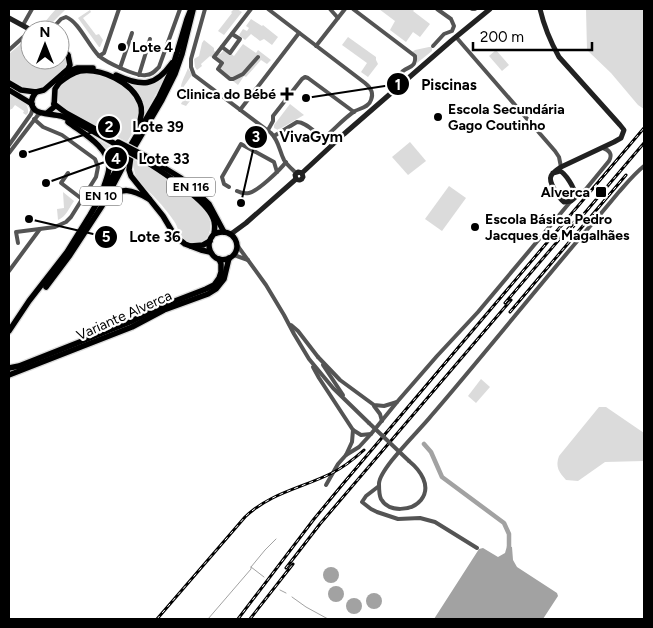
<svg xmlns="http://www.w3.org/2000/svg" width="653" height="628" viewBox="0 0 653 628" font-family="Figtree,sans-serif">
	<rect width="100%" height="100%" fill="#fff"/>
	<!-- green -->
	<g fill="#dbdbdb">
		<path d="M56,9H66L45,30H40L38,29C43,25 51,14 56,9Z"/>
		<polygon points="234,9 237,9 242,12 224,35 218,31 232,13 231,12"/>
		<polygon points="379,9 415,9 413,11 430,24 420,37 413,32 406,42 390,30 395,21"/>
		<polygon points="586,9 644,9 644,109 638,105 611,73 587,50"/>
		<polygon points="90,10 91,12 83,18 96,35 99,34 103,40 100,47 99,47 78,18"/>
		<polygon points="251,19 262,26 263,25 278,37 272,45 264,39 260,41 251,34 245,40 239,35 243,29 247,31 249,28 246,26"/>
		<polygon points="30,36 30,60 60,60 60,49 67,58 67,63 66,68 41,88 32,89 24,87 9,79 9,54"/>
		<polygon points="348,37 376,57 376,60 378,64 368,77 361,72 367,63 342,45"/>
		<polygon points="204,40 214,48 214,51 220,54 225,49 234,56 243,44 256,53 258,50 271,60 267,64 261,60 246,77 244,76 238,85 218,69 222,66 210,56 201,64 202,66 197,70 195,67 194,59 199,56 202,43"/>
		<polygon points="429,47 432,47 432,51 417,63 416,56 412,52 415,50"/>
		<polygon points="496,50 509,65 502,71 489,56"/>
		<path d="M188,68L192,75L182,89L193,97L186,106L181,104C183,99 188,98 184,93L181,94C179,84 185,77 188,68Z"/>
		<path d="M89,73C110,75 142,91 138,117C137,126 132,134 127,142L71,113C41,92 63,76 89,73Z"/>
		<path d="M165,77L144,116C142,97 141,99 130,83C146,88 152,86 165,77Z"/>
		<path d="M9,93C17,97 30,103 28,113L26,115L23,113L24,111L15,105L12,109H11L9,111Z"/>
		<polygon points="290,104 304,115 278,130 274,128 274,125"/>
		<path d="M81,130L121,152L111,172C111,147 98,143 81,130Z"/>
		<polygon points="410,142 426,161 408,175 392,157"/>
		<path d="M133,159C144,165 156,170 167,178C174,183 181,189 187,195C195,201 202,206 207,214C217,230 204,252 185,240C177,236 179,227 174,221C169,214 163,206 157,200C142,182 134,185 133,159Z"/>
		<polygon points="449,186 466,198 442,231 425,219"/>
		<path d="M63,192L74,201C69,208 66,217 58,220L57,209L64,208Z"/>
		<polygon points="481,379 490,387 476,403 468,396"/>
		<path d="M599,407H606L644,433V461L605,462L578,481L566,480C559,472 555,467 559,456Z"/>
	</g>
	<!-- water -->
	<g fill="#a2a2a2">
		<polygon points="507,546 512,547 513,560 517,567 557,593 558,596 543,619 434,619 479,549 483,548 498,557 505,553"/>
		<circle cx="331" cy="575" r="8"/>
		<circle cx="336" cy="594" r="8"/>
		<circle cx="374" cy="601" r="8"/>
		<circle cx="354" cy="606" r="8"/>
	</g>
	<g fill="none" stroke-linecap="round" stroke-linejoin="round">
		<!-- stream -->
		<g stroke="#a2a2a2" stroke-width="1">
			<polyline points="251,567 264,577"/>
			<polyline points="280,590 286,593"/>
			<polyline points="292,597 306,607 328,619"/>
			<polyline points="208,619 251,569 251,567 265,550 276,539"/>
		</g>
		<!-- canal -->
		<polyline stroke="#a2a2a2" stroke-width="4.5" points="424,444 431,452 442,477 504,523 509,534 509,547"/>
		<defs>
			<g id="primary">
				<polyline points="64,73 77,68 93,68"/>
				<path d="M116,75C142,87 155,87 172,63"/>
				<polyline points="9,83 21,90 36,92 44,90 68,69 70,65 68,55"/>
				<path d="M59,83C65,78 72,73 80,71C101,68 132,82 140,103C143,110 141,119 138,126"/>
				<polyline points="9,90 32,104"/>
				<path d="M36,92C32,97 29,104 35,110C39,114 53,114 61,116C80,123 99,135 117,145"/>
				<polyline points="54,104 66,113 97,130"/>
				<polyline points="47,113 54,107 55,89 61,80"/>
				<path d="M68,122C82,133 109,147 109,167C109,173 106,180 104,186"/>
				<polyline points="131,156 129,170 131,176 163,216 175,236 185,244 201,250 210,252"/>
				<polyline points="145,156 181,178 209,204 224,232"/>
				<path d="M142,159C159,170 206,199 213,218C215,222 215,229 214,233C213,236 211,237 210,240C207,247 211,256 218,259C222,260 226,260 230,258C245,249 234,225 214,234"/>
				<path d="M106,201C121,185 133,190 149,199"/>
				<polyline points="191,246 203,245 210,241"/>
				<polyline points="46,287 70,255 102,206 125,163 162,100 175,74 182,54 193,10"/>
				<polyline points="9,331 29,301 67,252 90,215 159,97 172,69 187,19 191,9"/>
				<polyline points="9,368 19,366 130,322 162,306 206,289 214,285 219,278 221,272 221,264 219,259"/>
				<polyline points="9,375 132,327 164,310 208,294 216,289 224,279 229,258"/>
			</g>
		</defs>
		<!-- primary casing -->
		<use href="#primary" stroke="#dbdbdb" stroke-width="8"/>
		<!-- street -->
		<g stroke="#545454" stroke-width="4">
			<path d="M205,9L191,59V67L194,75L271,133C279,141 279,150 284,160C287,165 292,169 296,173"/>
			<polyline points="251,9 214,57 222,63 218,69 230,79 233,79 243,74 258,57"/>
			<path d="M268,9L365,83C370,87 374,93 371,100C369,107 361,108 355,111C344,118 335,129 325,137H322C314,132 306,122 297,122L274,136"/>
			<polyline points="330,9 338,18"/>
			<path d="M353,9L415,56C416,68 409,66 403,71C400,74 397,78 394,81"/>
			<polyline points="472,9 475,9"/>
			<polyline points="23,25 32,9"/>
			<path d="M51,30L61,19L66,17C79,22 88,45 99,56C106,62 136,77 146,75C152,75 155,71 159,67L180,9"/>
			<polyline points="456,37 555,151 559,157 561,167"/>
			<polyline points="316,46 345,9"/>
			<polyline points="433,46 444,34 452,31 454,26 451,19 437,9"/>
			<polyline points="222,47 230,53 240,39 232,34"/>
			<polyline points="9,50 30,31"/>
			<polyline points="99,56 104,53 119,9"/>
			<polyline points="120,68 132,33"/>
			<polyline points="139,75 150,39"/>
			<polyline points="240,110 299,33"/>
			<polyline points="268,130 273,121 273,116 302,79 305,77 308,78 354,112"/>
			<polyline points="9,145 31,114 33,108"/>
			<polyline points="9,153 38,115 41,113"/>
			<polyline points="68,173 61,183 82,199"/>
			<polyline points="229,187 224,184 222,177 241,144 274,162 277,172"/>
			<path d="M237,191C241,193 244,194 249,193C258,191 280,170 286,162"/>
			<path d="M574,199L586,189L609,161C613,154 609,150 603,148"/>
			<polyline points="18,243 16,232 55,227 66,222 71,217 96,177 98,167 95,159 62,135 43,127 34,119"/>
			<polyline points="237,245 266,285 284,315 294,334 309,359 333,388 369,423"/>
			<polyline points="234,255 248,260"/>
			<polyline points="9,271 40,229"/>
			<polyline points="291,325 298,331 318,357"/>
			<polyline points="318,357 340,380 374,405 384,406 397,402"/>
			<polyline points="323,365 343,395"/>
			<polyline points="313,367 319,378 353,430 361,435 371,434"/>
			<polyline points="374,406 380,414 382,421"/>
			<polyline points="346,455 359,447 371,434 397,402 437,356 478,312 571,201"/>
			<path d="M409,461C420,470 432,486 421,500C412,511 389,513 381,499C379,495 379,489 379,484C379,469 420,430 431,416C481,358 529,298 579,239C592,224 605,209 618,193C626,184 634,174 644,166"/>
			<polyline points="326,485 338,464 346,455 352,442 353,430"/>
			<polyline points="379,486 366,496 362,502 371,509 377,512 398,519 420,518 435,522 477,548"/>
		</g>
		<!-- secondary -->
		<g stroke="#212121" stroke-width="5">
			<path d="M540,9C544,26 550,41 559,57L620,125L624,130L621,138L614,142L561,167C558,169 553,172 551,176C548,182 559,198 564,202L571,201C574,199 575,198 575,195C575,188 565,173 560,171L553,173"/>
			<polyline points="9,18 31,30"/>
			<polyline points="60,46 68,55"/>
			<polyline points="296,179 295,175 298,172 302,173"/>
			<path d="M231,234L246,223L296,179C299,181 302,180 303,177L302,173L344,134L451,41L490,9"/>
		</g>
		<!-- primary -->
		<use href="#primary" stroke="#000" stroke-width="5.5"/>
		<defs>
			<g id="rail">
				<polyline points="572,228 644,143"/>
				<polyline points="505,303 574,222"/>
				<polyline points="510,312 626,175"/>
				<polyline points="286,568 320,524 511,300"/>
				<path d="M157,619L245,517C270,493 302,488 332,473C344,467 354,459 364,450"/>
				<polyline points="238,619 314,519 342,485 644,128"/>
				<polyline points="250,619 293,564"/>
			</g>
		</defs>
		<!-- rail casing -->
		<use href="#rail" stroke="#000" stroke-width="3"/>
		<!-- rail -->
		<use href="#rail" stroke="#fff" stroke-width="1" stroke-dasharray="4" stroke-linecap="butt"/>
		<defs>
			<g id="primary-bridge">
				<polyline points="118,142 145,156"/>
				<polyline points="118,146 142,159"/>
			</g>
		</defs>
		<!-- primary-bridge casing -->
		<use href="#primary-bridge" stroke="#dbdbdb" stroke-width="8" stroke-linecap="butt"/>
		<!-- street-bridge -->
		<polyline stroke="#545454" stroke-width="4" points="369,423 409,461"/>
		<!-- primary-bridge -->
		<use href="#primary-bridge" stroke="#000" stroke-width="5.5"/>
	</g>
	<!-- markers -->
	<g fill="#000" stroke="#fff" stroke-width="2">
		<circle cx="122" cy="47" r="5"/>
		<path d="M284.5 86.5h5v5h5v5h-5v5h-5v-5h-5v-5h5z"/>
		<circle cx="438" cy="117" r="5"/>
		<rect x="595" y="186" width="12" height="12" rx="2.5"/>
		<circle cx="475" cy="227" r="5"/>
	</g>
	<g text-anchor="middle" stroke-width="4.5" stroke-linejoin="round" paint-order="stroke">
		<!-- shield labels -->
		<g fill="#fff" stroke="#4c4c4c" stroke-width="1">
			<rect x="167" y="177.5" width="48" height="19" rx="4"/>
			<rect x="80" y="186.5" width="42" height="19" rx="4"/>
		</g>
		<g font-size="12" font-weight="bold" fill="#000">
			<text x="191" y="191">EN 116</text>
			<text x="101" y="200">EN 10</text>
		</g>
		<!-- poi labels -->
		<g font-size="14" font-weight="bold" fill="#000" stroke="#fff" text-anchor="start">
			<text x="132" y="52">Lote 4</text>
			<text x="276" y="99" text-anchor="end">Clinica do Bébé</text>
			<text x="448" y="114">Escola Secundária<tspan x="448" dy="16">Gago Coutinho</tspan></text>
			<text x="590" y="197" text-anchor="end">Alverca</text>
			<text x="485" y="224">Escola Básica Pedro<tspan x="485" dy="16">Jacques de Magalhães</tspan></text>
		</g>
		<!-- street labels -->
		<g font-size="14" fill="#000" stroke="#fff">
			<text transform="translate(124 315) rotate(-24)" y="5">Variante Alverca</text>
		</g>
	</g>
	<!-- callouts -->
	<path fill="none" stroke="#000" stroke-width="2" d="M306 98L398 84M23 154L109 127M241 203L256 137M46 183L116 158M29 219L106 237"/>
	<g fill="#000" stroke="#fff" stroke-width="2">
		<circle cx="306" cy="98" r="5"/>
		<circle cx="23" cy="154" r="5"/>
		<circle cx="241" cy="203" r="5"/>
		<circle cx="46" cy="183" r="5"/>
		<circle cx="29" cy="219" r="5"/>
		<circle cx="398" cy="84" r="12"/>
		<circle cx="109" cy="127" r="12"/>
		<circle cx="256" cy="137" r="12"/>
		<circle cx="116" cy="158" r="12"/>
		<circle cx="106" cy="237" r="12"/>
	</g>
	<g font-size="15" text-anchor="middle" font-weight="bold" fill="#fff">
		<text x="398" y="90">1</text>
		<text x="109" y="132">2</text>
		<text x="256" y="142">3</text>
		<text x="116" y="164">4</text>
		<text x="106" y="242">5</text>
	</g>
	<g font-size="15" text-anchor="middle" font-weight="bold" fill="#000" stroke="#fff" stroke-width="4.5" stroke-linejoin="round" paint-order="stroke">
		<text x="449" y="90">Piscinas</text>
		<text x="158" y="132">Lote 39</text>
		<text x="311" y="142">VivaGym</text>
		<text x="164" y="164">Lote 33</text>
		<text x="155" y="242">Lote 36</text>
	</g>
	<!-- border -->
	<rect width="653" height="628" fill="none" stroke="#000000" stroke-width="20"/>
	<!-- north arrow -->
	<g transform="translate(45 45)"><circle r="24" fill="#ffffff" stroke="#999999"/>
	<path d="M0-4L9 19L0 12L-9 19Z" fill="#000000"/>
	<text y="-8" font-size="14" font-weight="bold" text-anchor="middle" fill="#000000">N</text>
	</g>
	<!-- scale -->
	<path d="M473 42v8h119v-8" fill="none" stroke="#000000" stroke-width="2.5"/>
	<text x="480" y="42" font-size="15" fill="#000000" stroke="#ffffff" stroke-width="4" paint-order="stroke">200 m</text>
</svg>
